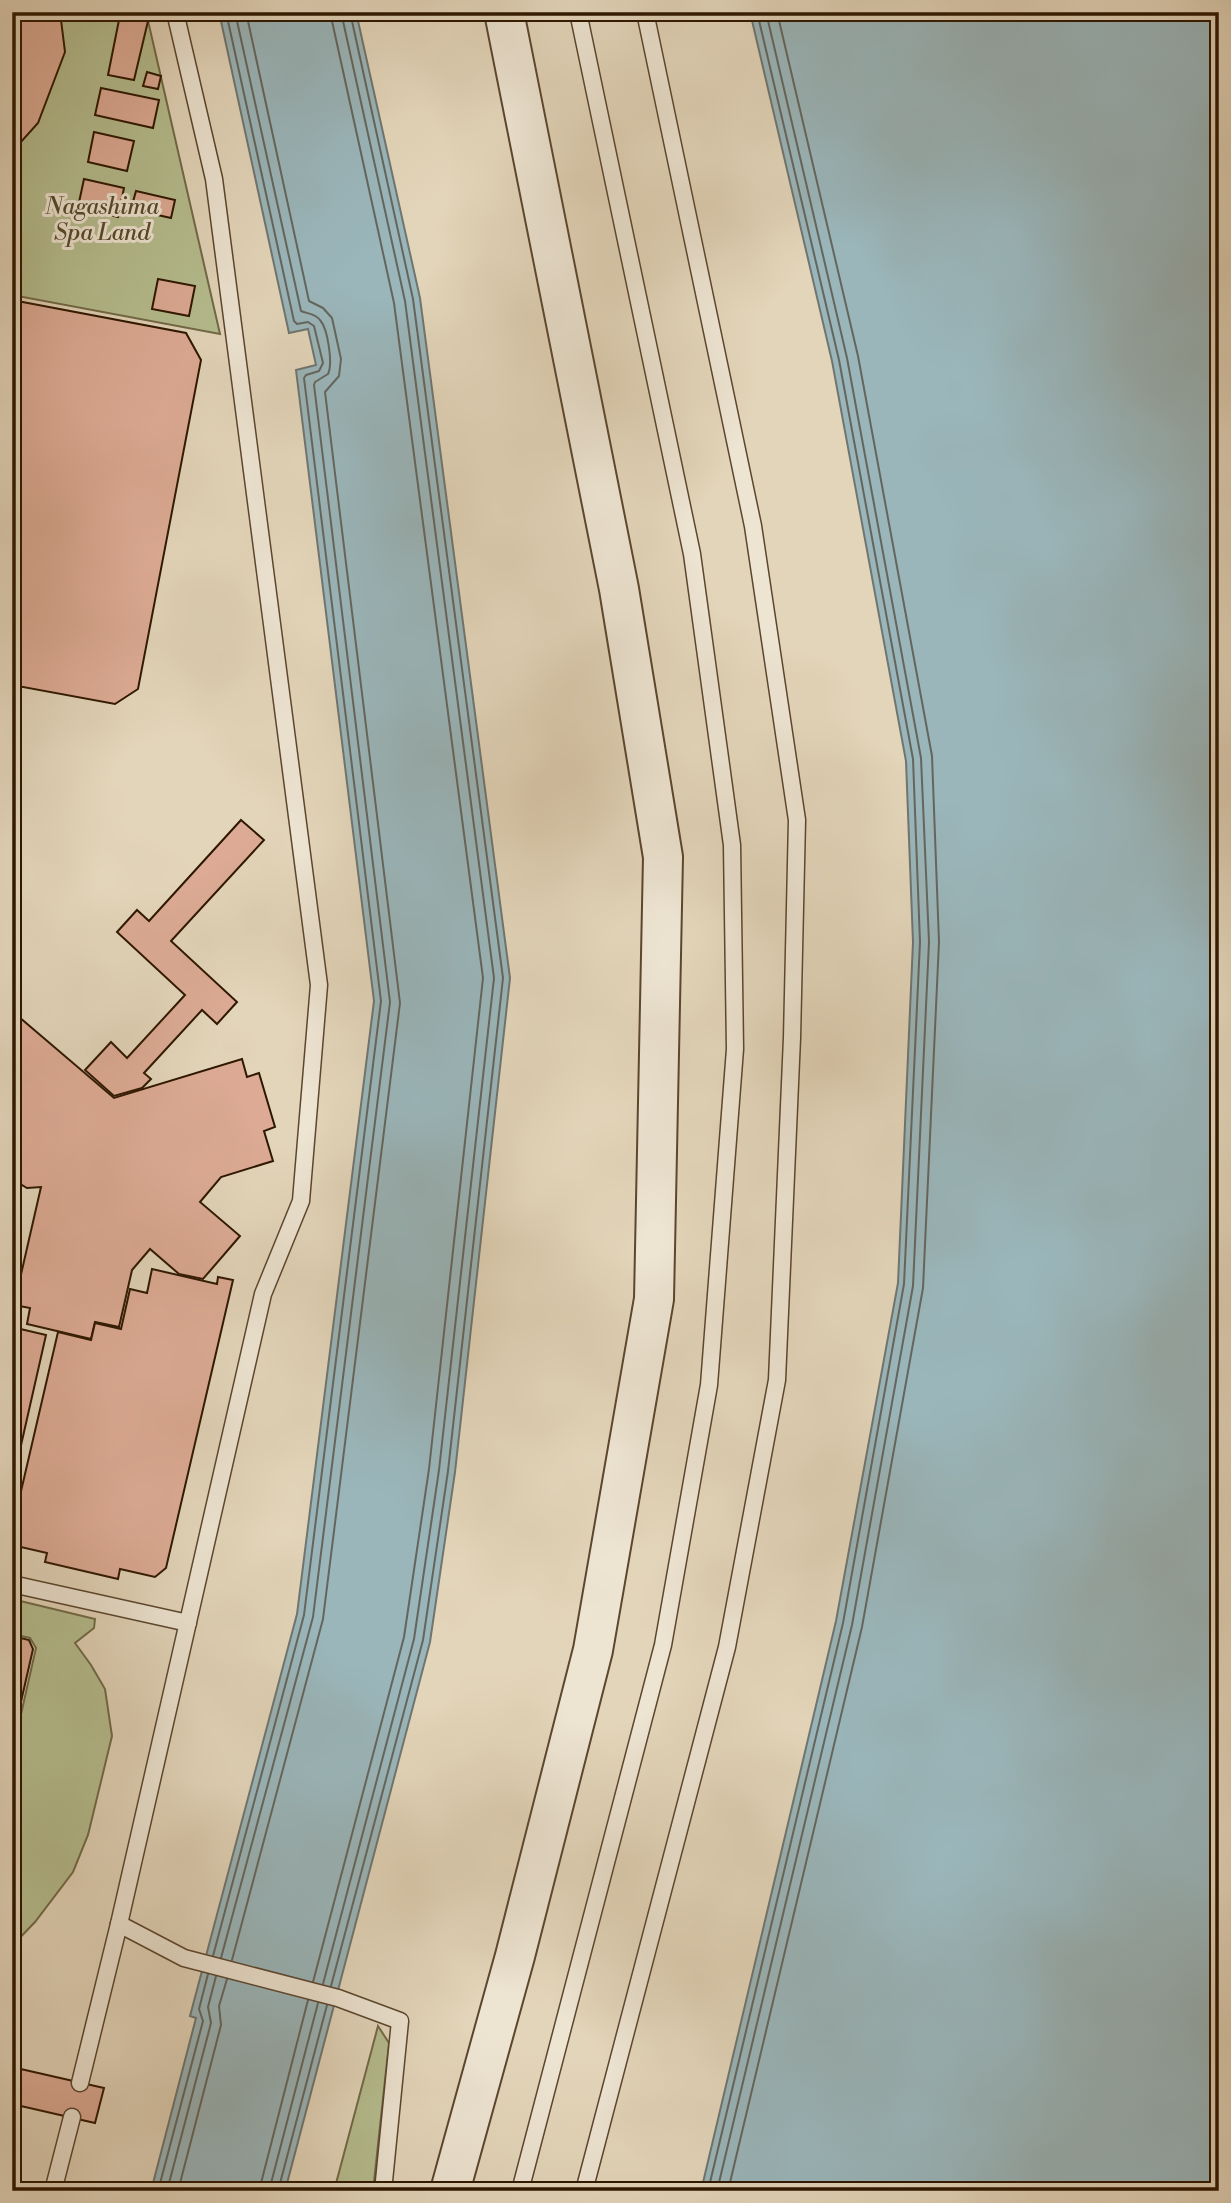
<svg xmlns="http://www.w3.org/2000/svg" width="1231" height="2203" viewBox="0 0 1231 2203" font-family="'Libre Bodoni',serif">
	<rect width="100%" height="100%" fill="#e3d5ba"/>
	<filter id="stains"><feTurbulence type="fractalNoise" baseFrequency=".00286" numOctaves="4"/><feColorMatrix values="0 0 0 0 .2 0 0 0 0 .09 0 0 0 0 .02 0 0 0 .5 -.17"/></filter>
	<radialGradient id="worn" r=".72"><stop offset=".6" stop-color="#630" stop-opacity="0"/><stop offset="1" stop-color="#630" stop-opacity=".3"/></radialGradient>
	<!-- green -->
	<g fill="#b5bd8f" stroke="#726a48" stroke-width="2">
		<polygon points="12,12 146,12 220,334 12,295"/>
		<polygon points="12,1599 95,1619 94,1628 75,1643 91,1665 105,1689 112,1736 88,1835 73,1872 35,1922 12,1946 12,1754 36,1648 30,1638 12,1634"/>
		<polygon points="378,2026 389,2043 373,2191 334,2191"/>
	</g>
	<!-- water -->
	<g fill="#9ab6bb" stroke="#6f7670" stroke-width="2">
		<polygon points="219,12 356,12 420,298 510,978 455,1472 430,1642 285,2191 151,2191 196,2018 190,2016 297,1614 374,1001 296,370 316,365 308,329 289,333"/>
		<polygon points="750,12 1219,12 1219,2191 701,2191 836,1621 898,1283 913,942 906,761 832,361"/>
	</g>
	<g fill="none" stroke-linecap="round" stroke-linejoin="round">
		<!-- shore -->
		<g stroke="#64665e" stroke-width="2">
			<polyline points="213,1956 304,1615 381,1001 304,378 306,375 319,371 323,363 314,326 308,322 297,324 294,321 226,12"/>
			<path d="M221,1958L313,1617L390,1002L314,385L315,382L328,374C333,364 328,329 320,320C315,313 307,314 301,311L235,12"/>
			<polyline points="232,1960 323,1619 400,1003 325,392 339,376 341,359 332,318 323,308 309,301 246,12"/>
			<polyline points="313,1982 404,1637 429,1469 483,978 394,303 330,12"/>
			<polyline points="323,1984 414,1639 439,1470 494,978 405,301 341,12"/>
			<polyline points="331,1986 423,1640 448,1471 503,978 413,299 350,12"/>
			<polyline points="158,2191 203,2021 199,2009 208,1974"/>
			<polyline points="167,2191 211,2023 208,2007 216,1976"/>
			<polyline points="178,2191 221,2025 219,2006 227,1979"/>
			<polyline points="259,2191 308,2000"/>
			<polyline points="269,2191 318,2003"/>
			<polyline points="278,2191 327,2005"/>
			<polyline points="708,2191 843,1623 904,1284 920,942 913,759 839,360 757,12"/>
			<polyline points="717,2191 852,1625 913,1286 929,942 921,758 847,358 766,12"/>
			<polyline points="728,2191 862,1627 923,1288 939,942 932,756 858,356 777,12"/>
		</g>
	</g>
	<!-- building -->
	<g fill="#ddab95" stroke="#2e1700" stroke-width="2">
		<polygon points="12,12 60,12 65,52 38,123 12,152"/>
		<polygon points="120,15 148,21 134,80 108,75"/>
		<polygon points="147,72 161,76 158,89 143,86"/>
		<polygon points="101,88 159,100 153,128 95,115"/>
		<polygon points="94,132 134,141 127,171 88,162"/>
		<polygon points="84,179 124,188 118,217 78,207"/>
		<polygon points="136,191 175,200 171,218 131,209"/>
		<polygon points="158,279 195,286 189,316 152,309"/>
		<polygon points="12,300 186,333 201,360 138,689 115,704 12,685"/>
		<polygon points="241,820 264,840 171,941 237,1002 217,1024 202,1010 144,1073 151,1079 142,1088 114,1096 85,1070 111,1042 127,1058 185,995 117,932 137,910 149,921"/>
		<polygon points="12,1011 114,1098 242,1059 247,1077 259,1073 275,1127 264,1131 273,1161 221,1177 200,1202 240,1236 203,1279 179,1274 150,1249 132,1270 119,1327 95,1322 91,1339 27,1324 30,1308 14,1305 41,1187 27,1188 12,1179"/>
		<polygon points="152,1269 217,1284 218,1277 233,1280 166,1568 155,1577 120,1569 118,1579 45,1562 47,1553 12,1545 12,1530 58,1332 91,1340 95,1323 121,1329 130,1289 147,1293"/>
		<polygon points="12,1327 46,1335 12,1485"/>
		<polygon points="12,1636 29,1640 33,1649 12,1741"/>
		<polygon points="12,2067 104,2088 95,2123 12,2104"/>
	</g>
	<g fill="none" stroke-linecap="round" stroke-linejoin="round">
		<defs>
			<g id="service">
				<polyline points="12,1584 188,1623"/>
				<polyline points="119,1924 184,1958 338,1998 400,2021 383,2191"/>
				<polyline points="80,2083 119,1924 263,1294 301,1201 319,985 214,179 175,12"/>
				<polyline points="53,2191 72,2117"/>
				<polyline points="520,2191 663,1645 709,1385 735,1049 732,845 692,554 578,12"/>
				<polyline points="584,2191 727,1647 777,1380 792,1038 797,820 753,526 645,12"/>
			</g>
			<polyline id="tertiary" points="450,2191 515,1956 593,1650 654,1299 663,857 619,589 504,12"/>
		</defs>
		<!-- service casing -->
		<use href="#service" stroke="#5b462e" stroke-width="19"/>
		<!-- tertiary casing -->
		<use href="#tertiary" stroke="#5b462e" stroke-width="42"/>
		<!-- service -->
		<use href="#service" stroke="#ede4d2" stroke-width="16"/>
		<!-- tertiary -->
		<use href="#tertiary" stroke="#ede4d2" stroke-width="38"/>
	</g>
	<g text-anchor="middle" stroke-width="6" stroke-linejoin="round" paint-order="stroke">
		<!-- park labels -->
		<g font-size="23" font-style="italic" fill="#56492b" stroke="#ede4d2">
			<text x="102" y="214">Nagashima<tspan x="102" dy="26">Spa Land</tspan></text>
		</g>
	</g>
	<!-- margin -->
	<rect width="1231" height="2203" fill="none" stroke="#e3d5ba" stroke-width="42"/>
	<rect x="14" y="14" width="1203" height="2175" fill="none" stroke="#2e1700" stroke-width="3.5"/>
	<rect x="21" y="21" width="1189" height="2161" fill="none" stroke="#2e1700" stroke-width="2"/>
	<rect width="100%" height="100%" filter="url(#stains)"/>
	<rect width="100%" height="100%" fill="url(#worn)"/>
</svg>
